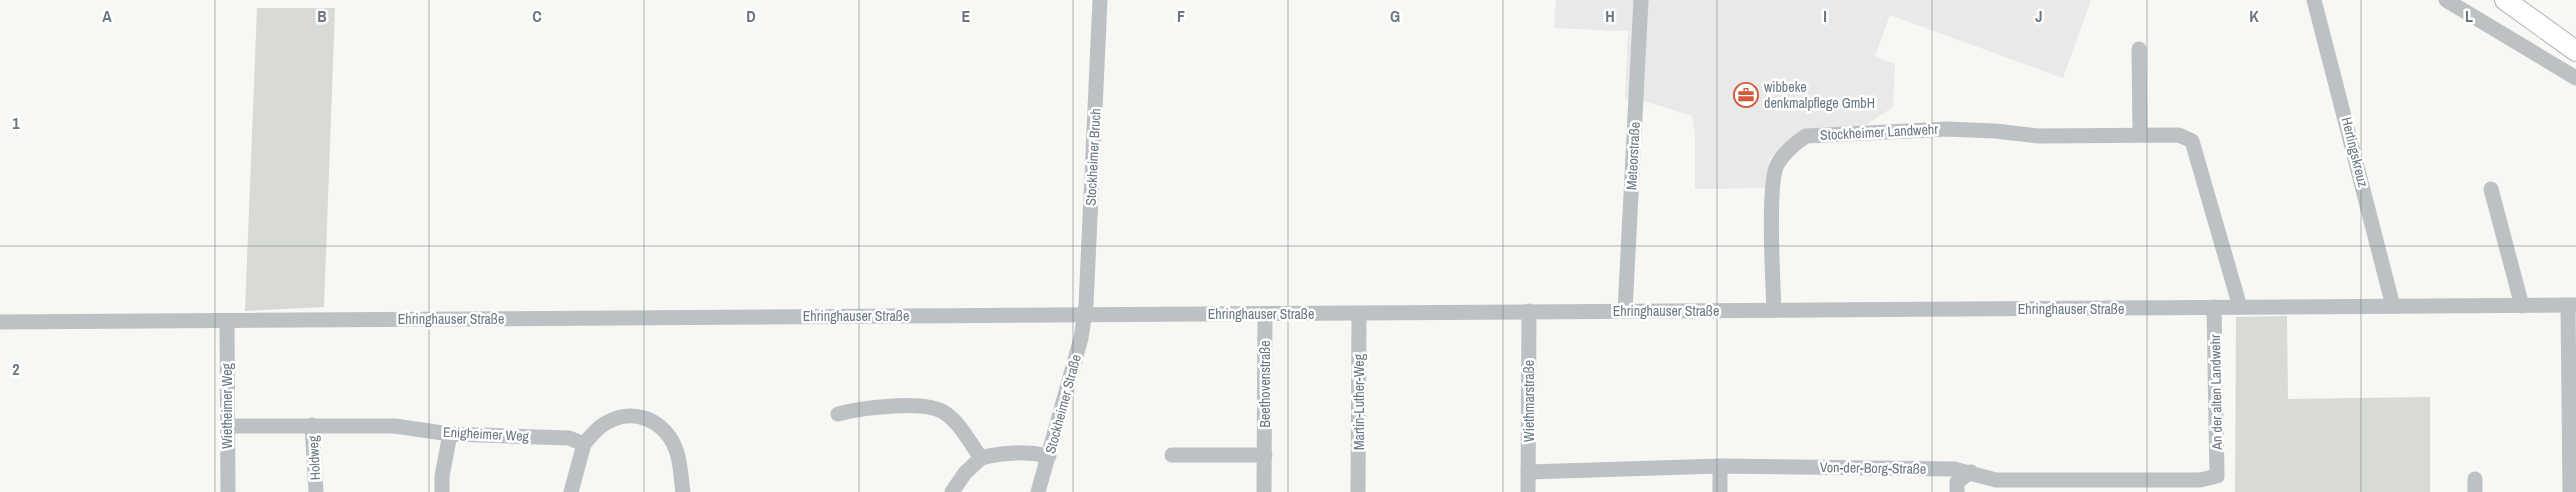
<svg xmlns="http://www.w3.org/2000/svg" width="2576" height="492" viewBox="0 0 2576 492" font-family="'Archivo Narrow',sans-serif">
	<rect width="100%" height="100%" fill="#f7f7f4"/>
	<!-- built -->
	<polygon fill="#e8e9e8" points="1556,0 2091,0 2063,78 1890,15 1875,56 1895,64 1893,107 1861,128 1791,138 1769,159 1767,188 1695,189 1695,134 1692,116 1647,102 1625,99 1628,31 1554,28"/>
	<!-- green -->
	<g fill="#d7dbd4">
		<polygon points="257,8 335,8 324,307 245,311"/>
		<polygon points="2287,316 2288,399 2430,397 2430,492 2235,492 2236,317"/>
	</g>
	<g fill="none" stroke-linecap="round" stroke-linejoin="round">
		<defs>
			<polyline id="major" points="2505,0 2576,51"/>
		</defs>
		<!-- major casing -->
		<use href="#major" stroke="#b0b5b8" stroke-width="22"/>
		<!-- minor -->
		<g stroke="#bcc1c4" stroke-width="15">
			<polyline points="2314,0 2393,306"/>
			<polyline points="2446,0 2576,78"/>
			<polyline points="2139,49 2140,134"/>
			<polyline points="2491,189 2522,306"/>
			<polyline points="2568,305 2570,492"/>
			<path d="M1774,310C1773,283 1767,185 1777,165C1784,152 1794,144 1806,136L1947,129L1995,131L2038,136L2179,135L2192,141L2240,307"/>
			<polyline points="1625,311 1641,0"/>
			<polyline points="227,321 228,492"/>
			<polyline points="0,322 2576,305"/>
			<path d="M838,414C861,408 925,399 945,413C961,424 970,443 981,458C1004,452 1026,451 1049,456"/>
			<polyline points="312,425 316,492"/>
			<path d="M227,426H395L450,434L569,438L584,444C589,438 594,432 600,427C630,404 667,419 677,453C681,465 681,480 683,492"/>
			<polyline points="1172,455 1265,455"/>
			<polyline points="1720,466 1720,492"/>
			<polyline points="1528,472 1720,466 1954,469 1996,480 2200,480 2217,476 2214,307"/>
			<polyline points="2475,479 2475,492"/>
			<polyline points="442,492 442,476 450,434"/>
			<polyline points="571,492 584,444"/>
			<polyline points="952,492 965,473 981,458"/>
			<polyline points="1038,492 1081,338 1086,305 1100,0"/>
			<polyline points="1264,492 1265,314"/>
			<polyline points="1358,492 1359,313"/>
			<polyline points="1528,492 1529,311"/>
			<polyline points="1957,492 1957,482 1971,472"/>
		</g>
		<!-- major -->
		<use href="#major" stroke="#fff" stroke-width="20"/>
	</g>
	<!-- grid -->
	<path fill="none" stroke="#697882" stroke-width="1" stroke-opacity="0.55" d="M215,0V492M429,0V492M644,0V492M859,0V492M1073,0V492M1288,0V492M1503,0V492M1717,0V492M1932,0V492M2147,0V492M2361,0V492M0,246H2576"/>
	<!-- icons -->
	<defs>
		<symbol id="office-ring" viewBox="-11 -11 22 22"><circle r="9.5" fill="#fff" stroke="#d2593a" stroke-width="1.5"/><path d="M-6-3h4V-5.5h4V-3h4V5H-6ZM-1-4.5V-3h2v-1.5ZM-6 0V1H6V0Z" fill="#d2593a"/></symbol>
	</defs>
	<g fill-rule="evenodd">
		<use href="#office-ring" x="1732" y="81" width="28" height="28"/>
	</g>
	<g text-anchor="middle" stroke-width="5" stroke-linejoin="round" paint-order="stroke">
		<!-- poi labels -->
		<g font-size="14" fill="#697882" stroke="#fff" text-anchor="start">
			<text x="1764" y="92">wibbeke<tspan x="1764" dy="16">denkmalpflege GmbH</tspan></text>
		</g>
		<!-- street labels -->
		<g font-size="14" fill="#697882" stroke="#fff">
			<text transform="translate(1879 132) rotate(-3)" y="5">Stockheimer Landwehr</text>
			<text transform="translate(2355 152) rotate(76)" y="5">Hertingskreuz</text>
			<text transform="translate(1633 156) rotate(-87)" y="5">Meteorstraße</text>
			<text transform="translate(1093 157) rotate(-87)" y="5">Stockheimer Bruch</text>
			<text x="2071" y="314">Ehringhauser Straße</text>
			<text x="1666" y="316">Ehringhauser Straße</text>
			<text x="1261" y="319">Ehringhauser Straße</text>
			<text x="856" y="321">Ehringhauser Straße</text>
			<text x="451" y="324">Ehringhauser Straße</text>
			<text transform="translate(1265 384) rotate(-90)" y="5">Beethovenstraße</text>
			<text transform="translate(2216 392) rotate(-91)" y="5">An der alten Landwehr</text>
			<text transform="translate(1529 401) rotate(-90)" y="5">Wiethmarstraße</text>
			<text transform="translate(1359 402) rotate(-90)" y="5">Martin-Luther-Weg</text>
			<text transform="translate(1063 404) rotate(-75)" y="5">Stockheimer Straße</text>
			<text transform="translate(227 406) rotate(-90)" y="5">Wietheimer Weg</text>
			<text transform="translate(486 434) rotate(3)" y="5">Enigheimer Weg</text>
			<text transform="translate(314 458) rotate(-93)" y="5">Holdweg</text>
			<text transform="translate(1873 468) rotate(1)" y="5">Von-der-Borg-Straße</text>
		</g>
	</g>
	<g font-size="16" text-anchor="middle" font-weight="bold" fill="#697882" stroke="#fff" stroke-width="5" stroke-linejoin="round" paint-order="stroke">
		<text x="107" y="22">A</text>
		<text x="322" y="22">B</text>
		<text x="537" y="22">C</text>
		<text x="751" y="22">D</text>
		<text x="966" y="22">E</text>
		<text x="1181" y="22">F</text>
		<text x="1395" y="22">G</text>
		<text x="1610" y="22">H</text>
		<text x="1825" y="22">I</text>
		<text x="2039" y="22">J</text>
		<text x="2254" y="22">K</text>
		<text x="2469" y="22">L</text>
		<text x="16" y="129">1</text>
		<text x="16" y="375">2</text>
	</g>
</svg>
